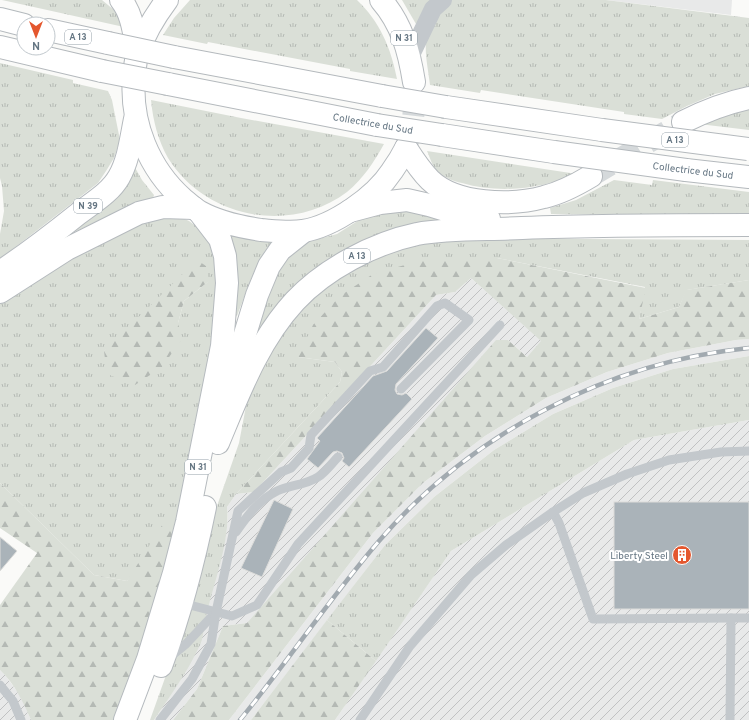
<svg xmlns="http://www.w3.org/2000/svg" width="749" height="720" viewBox="0 0 749 720" font-family="Overpass,sans-serif">
	<defs>
		<pattern id="industrial-furrows" width="10" height="10" patternUnits="userSpaceOnUse"><rect width="10" height="10" fill="#e8e9e9"/><path d="M-1 1l2-2M0 10L10 0M9 11l2-2" fill="none" stroke="#c0c1c2"/></pattern>
		<pattern id="grass-tufts" width="24" height="20" patternUnits="userSpaceOnUse"><rect width="24" height="20" fill="#dadfd7"/><path d="M3 7l-1-3M5 7V3M7 7l1-3M15 17l-1-3M17 17v-4M19 17l1-3" fill="none" stroke="#b4b9b4"/></pattern>
		<pattern id="forest-firs" width="22" height="20" patternUnits="userSpaceOnUse"><rect width="22" height="20" fill="#dadfd7"/><path d="M5 1l3.5 6h-7zM16 11l3.5 6h-7z" fill="#b4b9b4"/></pattern>
	</defs>
	<rect width="100%" height="100%" fill="#fafaf8"/>
	<!-- built -->
	<g fill="#e8e9e9">
		<polygon points="606,0 732,0 731,15"/>
		<polygon points="749,339 749,356 673,369 613,388 553,414 494,450 434,497 385,545 251,720 229,720 373,533 423,483 485,436 546,398 607,372 668,353 736,340"/>
	</g>
	<!-- industrial -->
	<g fill="url(#industrial-furrows)">
		<polygon points="471,278 542,341 527,357 508,340 247,623 223,626 197,689 173,720 154,720 185,673 205,618 226,535 228,517 227,507 236,494 254,492 436,295 455,292"/>
		<polygon points="749,420 749,720 335,720 451,551 634,440"/>
		<polygon points="0,670 6,676 21,697 31,720 0,720"/>
	</g>
	<!-- grass -->
	<g fill="url(#grass-tufts)" fill-rule="evenodd">
		<polygon points="2,0 102,0 120,15 124,27"/>
		<path d="M190,0H357C380,22 391,48 397,79L350,71V69L208,42L207,44L163,35L174,18Z"/>
		<polygon points="402,0 436,0 416,24"/>
		<path d="M450,0H606L749,18V86L715,94L687,106L662,119L624,114V112L481,90L480,93L430,85C428,66 421,42 431,25C436,16 444,8 450,0Z"/>
		<polygon points="0,63 73,80 73,83 108,91 112,100 120,140 114,158 106,171 98,183 0,259 0,234 4,211 2,186 0,178"/>
		<path d="M151,100L241,118L384,144C374,162 363,179 347,192C290,235 205,218 168,158C158,140 153,121 151,100Z"/>
		<polygon points="749,107 749,130 699,124"/>
		<path d="M427,151L577,174C540,189 500,194 462,183C453,181 443,177 437,171C432,165 430,158 427,151Z"/>
		<polygon points="133,164 142,180 154,195 153,198 139,202 70,234"/>
		<polygon points="614,180 652,185 653,180 749,192 749,216 551,214 550,208 576,200"/>
		<polygon points="405,206 463,222 392,234 251,345 276,264 304,243 337,234 367,215"/>
		<path d="M176,215L189,221L201,230L210,243L216,258L217,281L214,321L203,396L181,521L127,581L94,575L0,483V303L78,252L147,218ZM209,281L184,301L178,323L104,351Z"/>
		<path d="M224,230L274,241C257,255 246,294 237,316L235,317Z"/>
		<path d="M449,238L749,240V280L687,290L679,307L639,319L645,287L497,258L298,357L335,362L342,372L340,382L236,494L227,507C231,539 213,585 206,617C203,627 204,639 199,647C187,673 170,696 154,720H150L175,650L217,506L239,443L246,406L258,371L300,308L328,284L385,252L418,243Z"/>
		<polygon points="749,356 749,420 634,440 451,551 376,661 327,620 385,545 434,497 494,450 553,414 613,388 673,369"/>
	</g>
	<!-- forest -->
	<g fill="url(#forest-firs)">
		<polygon points="433,257 497,258 646,288 639,319 679,307 686,290 749,280 749,339 736,340 668,353 607,372 546,398 485,436 423,483 373,533 229,720 173,720 197,689 223,626 247,623 496,340 508,340 527,357 541,341 471,278 455,292 436,295 254,492 236,494 340,382 342,372 335,362 298,357 313,325 340,296 373,274"/>
		<polygon points="197,260 206,266 209,281 184,301 178,323 182,339 162,367 135,385 107,374 104,351"/>
		<path d="M0,483L94,575L127,581L166,519L181,521L119,720H31C23,702 15,684 0,670V605L37,553L0,528Z"/>
		<polygon points="327,620 376,661 335,720 251,720"/>
	</g>
	<!-- building -->
	<g fill="#aab3b9" stroke="#dcdcda">
		<polygon points="426,328 438,338 396,384 395,390 397,394 402,395 406,393 412,399 349,467 342,461 344,458 342,453 337,451 333,452 318,468 307,459 320,441 317,438 373,376 387,371"/>
		<polygon points="274,500 293,509 262,577 241,568"/>
		<rect x="614" y="502" width="135" height="107"/>
		<polygon points="0,537 17,551 0,571"/>
	</g>
	<g fill="none" stroke-linecap="round" stroke-linejoin="round">
		<!-- primary-tunnel -->
		<path stroke="#d5d9db" stroke-width="22" stroke-dasharray="22 11" stroke-linecap="butt" d="M406,148C414,123 415,108 414,82"/>
		<!-- highway-tunnel -->
		<polyline stroke="#d5d9db" stroke-width="22" stroke-dasharray="22 11" stroke-linecap="butt" points="591,176 683,122"/>
		<defs>
			<g id="primary">
				<path d="M167,0C155,16 144,34 138,53C135,60 135,69 134,77C130,123 149,169 183,199C188,203 194,209 200,212C218,222 241,227 261,230C274,231 289,233 303,231C334,226 375,197 392,171C397,164 402,156 406,148"/>
				<path d="M381,0C402,24 409,51 414,82"/>
				<path d="M0,272C27,254 53,234 78,214C92,203 110,193 119,177C129,159 131,138 135,119"/>
				<polyline points="0,292 67,249 139,213 163,207 194,208"/>
				<polyline points="225,410 235,367 257,295 269,266 280,250 304,231"/>
				<path d="M161,666C180,614 194,561 205,507"/>
				<polyline points="125,720 148,659 174,573 187,522 222,346 227,283 225,256 220,239 200,213"/>
			</g>
			<g id="highway">
				<path d="M121,0C133,15 134,35 138,54"/>
				<polyline points="0,19 24,25"/>
				<polyline points="48,30 108,43"/>
				<polyline points="0,47 102,71"/>
				<polyline points="174,57 382,96"/>
				<polyline points="168,84 377,125"/>
				<polyline points="446,107 602,130"/>
				<path d="M683,122C705,111 725,103 749,98"/>
				<polyline points="442,135 554,152"/>
				<path d="M406,148C413,159 420,170 430,180C456,205 511,206 544,197C561,193 576,185 591,176"/>
				<polyline points="686,170 749,177"/>
				<polyline points="350,211 380,203 407,200 429,205 465,216 489,219"/>
				<path d="M218,443C239,393 258,341 295,301C325,269 374,243 417,234C451,228 488,230 522,228C598,225 673,225 749,225"/>
			</g>
		</defs>
		<!-- primary casing -->
		<use href="#primary" stroke="#b5babe" stroke-width="24"/>
		<!-- highway casing -->
		<use href="#highway" stroke="#b4b9bd" stroke-width="24"/>
		<!-- lane -->
		<g stroke="#c3c8cc" stroke-width="9">
			<polyline points="553,512 559,523 593,619 731,618"/>
			<path d="M236,532C247,516 259,500 277,491C290,485 306,485 318,477C326,472 332,463 338,457"/>
			<polyline points="182,603 232,616 257,605 298,544 500,325"/>
			<polyline points="170,657 186,644 216,612"/>
			<polyline points="0,685 13,701 21,720"/>
			<polyline points="160,720 192,679 211,644 216,612 238,511 281,472 291,468 309,448 311,435 370,371 383,367 437,306 445,303 469,320 401,389"/>
			<polyline points="360,720 410,646 471,575 506,545 553,512 583,493 627,474 669,460 721,452 749,451"/>
			<polyline points="730,720 731,618 749,618"/>
		</g>
		<!-- street -->
		<polyline stroke="#c3c8cc" stroke-width="18" points="410,57 433,9 443,0"/>
		<!-- primary -->
		<use href="#primary" stroke="#fff" stroke-width="22"/>
		<!-- highway -->
		<use href="#highway" stroke="#fff" stroke-width="22"/>
		<defs>
			<path id="rail" d="M240,720C288,661 330,598 379,541C472,433 608,362 749,348"/>
		</defs>
		<!-- rail casing -->
		<use href="#rail" stroke="#a2aab0" stroke-width="4.5"/>
		<!-- rail -->
		<use href="#rail" stroke="#fff" stroke-width="3" stroke-dasharray="9" stroke-linecap="butt"/>
		<defs>
			<g id="highway-bridge">
				<polyline points="108,43 174,57"/>
				<polyline points="102,71 168,84"/>
				<polyline points="382,96 446,107"/>
				<polyline points="377,125 442,135"/>
				<polyline points="602,130 748,149"/>
				<polyline points="554,152 686,170"/>
			</g>
		</defs>
		<!-- highway-bridge casing -->
		<use href="#highway-bridge" stroke="#b4b9bd" stroke-width="24" stroke-linecap="butt"/>
		<!-- highway-bridge -->
		<use href="#highway-bridge" stroke="#fff" stroke-width="22"/>
	</g>
	<!-- icons -->
	<defs>
		<symbol id="building-disc" viewBox="-11 -11 22 22"><circle r="9.5" fill="#e4572e" stroke="#fff"/><path d="M-4-6H4V6H1V3H-1V6H-4ZM-2.5-4.3h1.7v1.8h-1.7ZM.8-4.3h1.7v1.8H.8ZM-2.5-1h1.7V.8h-1.7ZM.8-1h1.7V.8H.8Z" fill="#fff"/></symbol>
	</defs>
	<g fill-rule="evenodd">
		<use href="#building-disc" x="671" y="544" width="22" height="22"/>
	</g>
	<g text-anchor="middle" stroke-width="4" stroke-linejoin="round" paint-order="stroke">
		<!-- shield labels -->
		<g fill="#fff" stroke="#939fa8" stroke-width="1">
			<rect x="65" y="30" width="26" height="14" rx="3"/>
			<rect x="391" y="31" width="26" height="14" rx="3"/>
			<rect x="662" y="133" width="26" height="14" rx="3"/>
			<rect x="74" y="199" width="28" height="14" rx="3"/>
			<rect x="344" y="249" width="26" height="14" rx="3"/>
			<rect x="185" y="460" width="26" height="14" rx="3"/>
		</g>
		<g font-size="9" font-weight="bold" fill="#657683">
			<text x="78" y="40">A 13</text>
			<text x="404" y="41">N 31</text>
			<text x="675" y="143">A 13</text>
			<text x="88" y="209">N 39</text>
			<text x="357" y="259">A 13</text>
			<text x="198" y="470">N 31</text>
		</g>
		<!-- street labels -->
		<g font-size="10" fill="#657683" stroke="#fff">
			<text transform="translate(373 123) rotate(10)" y="4">Collectrice du Sud</text>
			<text transform="translate(693 170) rotate(7)" y="4">Collectrice du Sud</text>
		</g>
		<!-- poi labels -->
		<g font-size="10" fill="#657683" stroke="#fff" text-anchor="end">
			<text x="668" y="559">Liberty Steel</text>
		</g>
	</g>
	<!-- north arrow -->
	<g transform="translate(36 36) rotate(180)"><circle r="19" fill="#ffffff" stroke="#c1c8cd"/>
	<path d="M0-3L7 15L0 10L-7 15Z" fill="#e4572e"/>
	<text y="-6" font-size="11" font-weight="bold" text-anchor="middle" fill="#657683">N</text>
	</g>
</svg>
